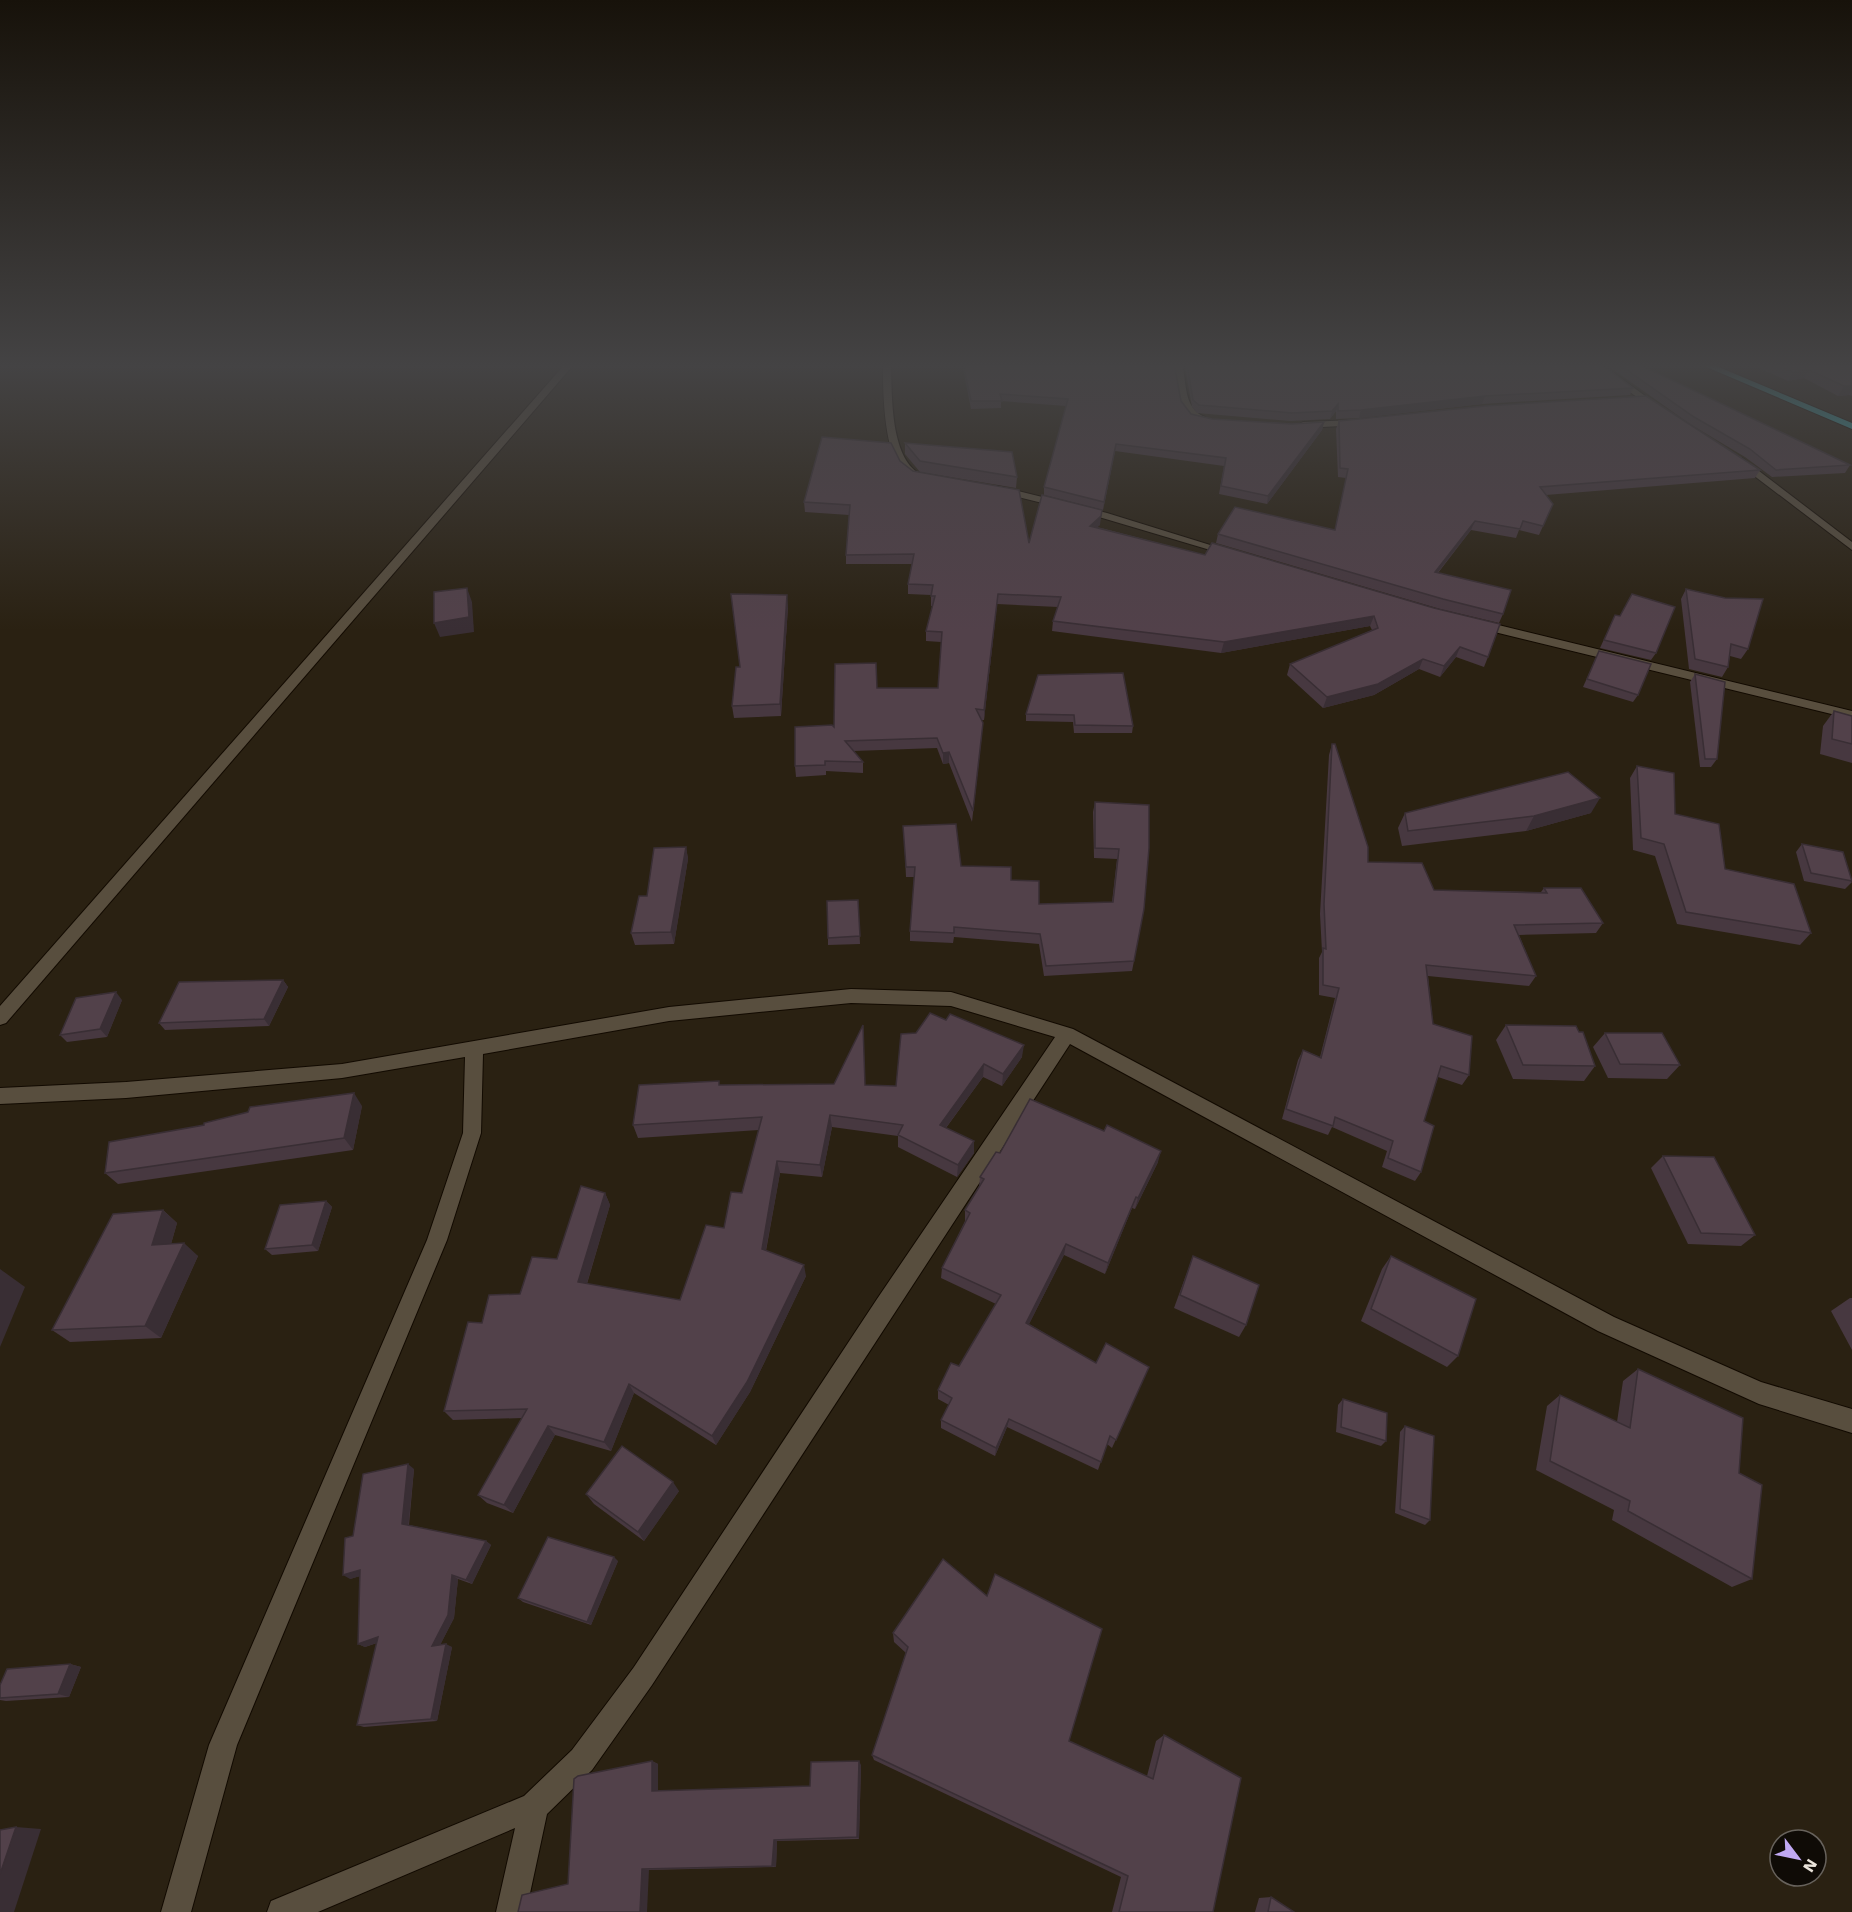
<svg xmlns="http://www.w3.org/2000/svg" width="1852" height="1912" viewBox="0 0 1852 1912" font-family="'Work Sans',sans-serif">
	<rect width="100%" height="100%" fill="#2a2112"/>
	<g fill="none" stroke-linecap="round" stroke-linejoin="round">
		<defs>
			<g id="minor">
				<polygon points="566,363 575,363 6,1023 0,1025 0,1006"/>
				<path d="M883,363H891C892,395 890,457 920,474V478C882,483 883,387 883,363Z"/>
				<path d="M1174,363H1182C1187,383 1183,408 1205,417V421C1176,423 1179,382 1174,363Z"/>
				<polygon points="1590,363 1600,363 1663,409 1656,411"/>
				<polygon points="1358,420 1361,421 1361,425 1303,428 1298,425 1303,422"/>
				<polygon points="1736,458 1742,458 1852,542 1852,550 1736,462"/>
				<polygon points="998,486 1107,513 1236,553 1231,556 1227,555 1099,517 994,491 994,487"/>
				<polygon points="1478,620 1852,711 1852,719 1474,627 1472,624"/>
				<polygon points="851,989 951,992 1073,1029 1614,1317 1761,1382 1852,1409 1852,1433 1759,1404 1598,1331 1070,1044 652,1685 592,1770 547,1814 526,1912 496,1912 515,1828 318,1912 267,1912 271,1901 524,1796 572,1750 634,1667 877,1299 1055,1037 951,1006 851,1003 669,1021 483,1054 481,1133 447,1240 237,1745 191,1912 161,1912 209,1745 427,1240 463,1133 465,1057 342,1078 126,1098 0,1104 0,1088 126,1082 342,1064 669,1007"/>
			</g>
			<polygon id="trunk" points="1697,363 1709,363 1852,423 1852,429"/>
		</defs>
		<!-- minor casing -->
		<use href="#minor" stroke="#120a01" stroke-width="2"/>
		<!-- trunk casing -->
		<use href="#trunk" stroke="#120a01" stroke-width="2"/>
		<!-- minor -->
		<use href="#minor" fill="#584e3e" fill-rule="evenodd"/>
		<!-- trunk -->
		<use href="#trunk" fill="#38b4ba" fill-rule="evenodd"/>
	</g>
	<!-- wall -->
	<g fill="#473840">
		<polygon points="962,363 1174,363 1181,401 1191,414 1212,419 1292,424 1324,422 1322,430 1267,504 1219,494 1224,466 1115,451 1103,510 1044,495 1044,487 1066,406 1001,401 1001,408 971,409"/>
		<polygon points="1185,363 1600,363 1633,388 1630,395 1482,404 1359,418 1336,419 1336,411 1330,419 1290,421 1197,413 1192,407 1185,366"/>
		<polygon points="1604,363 1636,363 1850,465 1845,473 1772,477 1745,457 1690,424"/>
		<polygon points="1748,363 1852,363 1852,396 1849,395 1838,396 1804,378 1788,381"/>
		<polygon points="1339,421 1760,470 1755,478 1546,495 1553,504 1539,535 1519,530 1516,538 1471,530 1438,573 1503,614 1499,623 1440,609 1216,543 1218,534 1335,530 1346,478 1338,477 1336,429"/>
		<polygon points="905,443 1017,477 1016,488 920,472 905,454"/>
		<polygon points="900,461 913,471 1029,543 1100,525 1097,527 1205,555 1488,657 1484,667 1456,657 1440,677 1419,669 1374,695 1323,708 1287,675 1290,664 1372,630 1370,626 1221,653 1052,631 1053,621 1058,607 997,604 984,720 981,720 982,734 972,822 949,763 943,764 937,748 854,751 863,762 863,773 826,771 826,775 796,777 795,766 834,727 877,688 938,688 941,642 926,641 926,631 933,606 931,606 931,595 908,594 908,584 912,564 846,564 846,555 849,515 805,512 804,502"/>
		<polygon points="1686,589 1748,649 1741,659 1730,656 1728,667 1722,677 1689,669 1681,599"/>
		<polygon points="788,606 781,716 734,718 732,706"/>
		<polygon points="1615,615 1656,653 1651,660 1600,648"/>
		<polygon points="1599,651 1638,695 1633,702 1583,687"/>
		<polygon points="1695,674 1717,759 1711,767 1700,767 1690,682"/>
		<polygon points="1038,675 1133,726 1132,733 1074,733 1073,722 1026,721 1026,714"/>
		<polygon points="1834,711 1852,716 1852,763 1820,754 1823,726"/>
		<polygon points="1332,744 1368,862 1434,890 1541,892 1544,888 1603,923 1596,933 1519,935 1536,976 1529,986 1428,976 1433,1024 1469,1075 1462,1085 1438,1077 1424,1121 1421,1172 1415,1181 1382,1167 1387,1151 1332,1127 1328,1135 1282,1119 1298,1060 1303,1050 1320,1057 1335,998 1319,995 1319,958 1322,952 1320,914 1329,755"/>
		<polygon points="1637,766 1675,814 1725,869 1811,933 1800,945 1677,924 1655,856 1633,850 1630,778"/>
		<polygon points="1095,802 1149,805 1134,961 1132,971 1044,976 1039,944 954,937 953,943 910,941 910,931 914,877 906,877 904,836 961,866 1011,880 1039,904 1112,902 1117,859 1094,858 1093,812"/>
		<polygon points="1405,813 1591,813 1526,831 1402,846 1398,828"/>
		<polygon points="1802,844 1852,882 1845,889 1804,881 1796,852"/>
		<polygon points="686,847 688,859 674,944 635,945 631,933 647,896"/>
		<polygon points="858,900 860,944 828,945 828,938"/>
		<polygon points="283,980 288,987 269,1026 165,1030 159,1023"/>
		<polygon points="122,1000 107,1037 67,1042 60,1035"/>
		<polygon points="1506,1025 1579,1032 1595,1066 1584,1081 1513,1079 1496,1040"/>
		<polygon points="1605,1033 1680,1065 1667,1079 1608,1078 1593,1047"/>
		<polygon points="901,1034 1022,1057 1002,1086 983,1077 946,1128 974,1153 957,1177 898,1147 898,1136 832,1127 822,1177 780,1173 766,1251 806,1276 750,1392 716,1445 634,1393 611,1451 555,1435 513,1513 487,1503 478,1495 522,1418 453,1420 444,1411 482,1323 520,1294 557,1259 605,1193 610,1205 587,1284 680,1300 724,1228 742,1193 759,1130 638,1138 633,1125 721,1085 896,1086"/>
		<polygon points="362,1106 353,1150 118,1184 105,1173"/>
		<polygon points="1000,1153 1158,1162 1135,1209 1132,1208 1105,1274 1064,1255 1029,1324 1096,1363 1149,1367 1112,1448 1107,1444 1098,1470 1007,1427 995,1456 941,1428 941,1420 949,1405 938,1399 938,1390 959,1366 996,1304 941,1278 942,1268 965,1221 965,1210 979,1188 980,1177"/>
		<polygon points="1663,1156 1755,1235 1741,1246 1688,1244 1651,1168"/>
		<polygon points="326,1201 332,1207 318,1251 272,1255 265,1249"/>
		<polygon points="163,1210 177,1223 171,1244 198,1256 161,1338 70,1342 52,1330"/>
		<polygon points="1193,1256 1246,1325 1239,1337 1174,1308"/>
		<polygon points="1391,1256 1458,1356 1447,1367 1361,1321 1382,1269"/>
		<polygon points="1850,1298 1852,1298 1852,1350 1831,1311"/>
		<polygon points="1638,1369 1739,1473 1752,1579 1732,1587 1612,1520 1614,1510 1536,1470 1547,1406 1560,1395 1617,1422 1623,1381"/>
		<polygon points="1343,1399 1386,1441 1381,1446 1336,1432 1338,1405"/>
		<polygon points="1405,1426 1430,1520 1425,1525 1395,1513 1400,1432"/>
		<polygon points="414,1469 409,1525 486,1541 491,1545 472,1584 458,1579 454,1618 440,1645 452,1647 437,1721 364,1727 357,1725 377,1643 365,1647 358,1644 360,1576 350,1579 353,1536"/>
		<polygon points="679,1491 644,1541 594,1504 586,1494"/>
		<polygon points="618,1561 591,1625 523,1602 518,1598"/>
		<polygon points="893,1633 1069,1741 1147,1776 1156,1741 1164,1735 1213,1912 1112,1912 1121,1877 874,1760 872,1755 906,1653 894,1642"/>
		<polygon points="70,1664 81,1667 69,1697 6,1701 0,1700 0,1685"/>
		<polygon points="652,1761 658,1764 658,1791 810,1786 861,1765 859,1839 777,1841 776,1867 649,1870 568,1884"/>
		<polygon points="1271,1897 1294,1912 1255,1912 1259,1898"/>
	</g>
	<!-- shaded-wall -->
	<g fill="#392e34">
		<polygon points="1809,370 1804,378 1788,381 1793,372"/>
		<polygon points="1844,386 1852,386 1852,389 1849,395 1838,396"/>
		<polygon points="1485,396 1482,404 1359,418 1361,410"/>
		<polygon points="1338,404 1336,411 1330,419 1332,411"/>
		<polygon points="1324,422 1322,430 1267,504 1268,496"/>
		<polygon points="1116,444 1115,451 1103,510 1104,502"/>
		<polygon points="1102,510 1100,525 1089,535 1090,526"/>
		<polygon points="1475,521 1471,530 1431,581 1435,572"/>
		<polygon points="467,588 472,602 474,632 440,637 434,623"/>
		<polygon points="998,594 997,604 984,720 984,710"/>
		<polygon points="787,595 788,606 781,716 780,704"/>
		<polygon points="1374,616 1370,626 1221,653 1224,642"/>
		<polygon points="1460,647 1456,657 1440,677 1444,666"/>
		<polygon points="1423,659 1419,669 1374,695 1323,708 1327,697"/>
		<polygon points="949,752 949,763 943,764 943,753"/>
		<polygon points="1600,798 1591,813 1526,831 1534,816"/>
		<polygon points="686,847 688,859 674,944 671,932"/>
		<polygon points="283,980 288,987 269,1026 264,1019"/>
		<polygon points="116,992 122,1000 107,1037 100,1029"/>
		<polygon points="1024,1045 1022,1057 1002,1086 1003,1074"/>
		<polygon points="984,1064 983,1077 939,1137 940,1125"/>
		<polygon points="354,1093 362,1106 353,1150 344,1138"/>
		<polygon points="830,1115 832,1127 822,1177 820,1165"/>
		<polygon points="974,1141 974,1153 957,1177 958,1165"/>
		<polygon points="1161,1151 1158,1162 1135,1209 1138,1198"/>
		<polygon points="777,1161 780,1173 764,1260 762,1249"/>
		<polygon points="605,1193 610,1205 584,1293 578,1282"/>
		<polygon points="1136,1197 1132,1208 1105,1274 1108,1263"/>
		<polygon points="326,1201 332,1207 318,1251 312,1245"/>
		<polygon points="163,1210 177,1223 167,1258 152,1245"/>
		<polygon points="184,1243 198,1256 161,1338 145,1326"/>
		<polygon points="1066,1244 1064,1255 1025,1332 1026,1323"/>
		<polygon points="804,1265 806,1276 750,1392 716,1445 712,1436"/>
		<polygon points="0,1269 25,1287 0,1347"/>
		<polygon points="629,1384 634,1393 611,1451 604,1442"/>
		<polygon points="1009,1419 1007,1427 995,1456 996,1448"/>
		<polygon points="548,1426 555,1435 513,1513 504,1505"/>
		<polygon points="408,1464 414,1469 408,1529 402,1524"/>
		<polygon points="673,1482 679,1491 644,1541 638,1532"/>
		<polygon points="486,1541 491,1545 472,1584 466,1580"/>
		<polygon points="614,1557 618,1561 591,1625 587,1622"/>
		<polygon points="360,1570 367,1574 350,1579 343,1575"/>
		<polygon points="452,1575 458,1579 454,1618 438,1649 432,1646"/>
		<polygon points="378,1637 385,1640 365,1647 358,1644"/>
		<polygon points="446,1644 452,1647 437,1721 431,1719"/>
		<polygon points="70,1664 81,1667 69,1697 58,1694"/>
		<polygon points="652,1761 658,1764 658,1794 652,1791"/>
		<polygon points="859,1761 861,1765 859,1839 857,1837"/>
		<polygon points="16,1827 41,1829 14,1912 0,1912 0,1874"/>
		<polygon points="774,1840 777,1841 776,1867 772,1866"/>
		<polygon points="642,1869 649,1870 647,1912 640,1912"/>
	</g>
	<!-- building -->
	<g fill="#52414a" stroke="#392e34" stroke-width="1.5">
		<polygon points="963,363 1174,363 1181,401 1191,414 1212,419 1292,424 1324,422 1268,496 1221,486 1226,458 1116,444 1104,502 1044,487 1068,399 1000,394 1002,401 971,401"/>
		<polygon points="1187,363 1600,363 1633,388 1485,396 1361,410 1338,411 1338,404 1332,411 1292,413 1199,405 1193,400"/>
		<polygon points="1617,363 1636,363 1850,465 1776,470 1750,449 1694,417"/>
		<polygon points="1772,363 1852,363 1852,386 1844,386 1809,370 1793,372"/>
		<polygon points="1646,396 1760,470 1540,487 1553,504 1543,526 1523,521 1520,529 1475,521 1435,572 1511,590 1503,614 1443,599 1218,534 1235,507 1335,530 1348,469 1340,468 1339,421 1485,406"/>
		<polygon points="822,437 891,443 900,461 913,471 1019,490 1029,543 1042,495 1102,510 1101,516 1090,526 1205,555 1212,543 1434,608 1500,624 1488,657 1460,647 1444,666 1423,659 1378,684 1327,697 1290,664 1378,628 1374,616 1224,642 1053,621 1061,597 998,594 984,710 976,709 983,723 973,811 949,752 943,753 937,738 845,741 863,762 825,761 825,765 795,766 795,727 832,725 834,727 835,664 876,663 877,688 938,688 942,632 926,631 935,596 931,596 933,585 908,584 914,554 846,555 850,505 804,502"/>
		<polygon points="905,443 1012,452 1017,477 920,461"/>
		<polygon points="467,588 469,617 434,623 434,592"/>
		<polygon points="1686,589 1725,598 1763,599 1748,649 1731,644 1728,667 1695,659"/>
		<polygon points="731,594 787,595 780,704 732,706 736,667 740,667"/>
		<polygon points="1632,594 1675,607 1656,653 1604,640 1615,615 1620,616"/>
		<polygon points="1599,651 1651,664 1638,695 1587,679"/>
		<polygon points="1123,673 1133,726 1075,725 1074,715 1026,714 1038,675"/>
		<polygon points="1695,674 1725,682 1717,759 1705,759"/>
		<polygon points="1834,711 1852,716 1852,744 1832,739"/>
		<polygon points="1332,744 1335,744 1368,847 1368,862 1422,863 1434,890 1547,893 1544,888 1581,888 1603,923 1514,925 1536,976 1426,965 1433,1024 1472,1036 1469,1075 1441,1066 1424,1121 1434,1126 1421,1172 1388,1158 1393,1141 1335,1117 1333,1126 1286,1109 1303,1050 1321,1058 1339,988 1323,985 1323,948 1326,949 1324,904"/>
		<polygon points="1637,766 1674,773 1675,814 1719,824 1725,869 1794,884 1811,933 1686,912 1664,844 1641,838"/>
		<polygon points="1568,772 1600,798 1534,816 1408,831 1405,813"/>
		<polygon points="1095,802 1149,805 1149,848 1144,909 1134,961 1046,966 1040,934 954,927 954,933 910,931 915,867 906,867 903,826 956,824 961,866 1011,867 1011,880 1039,881 1039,904 1113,902 1119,849 1095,848"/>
		<polygon points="1802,844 1843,852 1852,881 1811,873"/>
		<polygon points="686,847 671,932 631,933 639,896 647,896 654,848"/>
		<polygon points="858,900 860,936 828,938 827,901"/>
		<polygon points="283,980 264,1019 159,1023 179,982"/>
		<polygon points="116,992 100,1029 60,1035 76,998"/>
		<polygon points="930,1013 946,1020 950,1014 1024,1045 1003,1074 984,1064 940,1125 974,1141 958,1165 898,1135 903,1125 830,1115 820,1165 777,1161 762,1249 804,1265 747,1382 712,1436 629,1384 604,1442 548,1426 504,1505 478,1495 527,1409 444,1411 468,1322 482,1323 489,1295 520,1294 532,1257 557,1259 581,1186 605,1193 578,1282 680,1300 706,1225 724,1228 731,1192 742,1193 762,1117 633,1125 639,1085 719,1081 719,1085 834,1084 863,1025 865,1085 896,1086 901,1034 916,1033"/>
		<polygon points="1506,1025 1576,1026 1579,1032 1583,1032 1595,1066 1523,1065"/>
		<polygon points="1605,1033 1662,1033 1680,1065 1620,1064"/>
		<polygon points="354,1093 344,1138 105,1173 109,1142 204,1125 204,1123 248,1112 250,1107"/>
		<polygon points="1030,1099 1104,1131 1107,1125 1161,1151 1138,1198 1136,1197 1108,1263 1066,1244 1026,1323 1096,1363 1106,1343 1149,1367 1116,1440 1110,1436 1101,1462 1009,1419 996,1448 941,1420 952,1398 938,1390 951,1363 959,1366 1001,1295 942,1268 970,1213 965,1210 984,1179 980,1177 996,1152 1000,1153"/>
		<polygon points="1663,1156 1714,1157 1755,1235 1701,1233"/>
		<polygon points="326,1201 312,1245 265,1249 280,1205"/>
		<polygon points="163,1210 152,1245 184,1243 145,1326 52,1330 113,1214"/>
		<polygon points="1193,1256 1259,1285 1246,1325 1180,1295"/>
		<polygon points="1391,1256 1476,1299 1458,1356 1371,1309"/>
		<polygon points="1638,1369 1743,1418 1739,1473 1762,1485 1752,1579 1628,1511 1630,1501 1550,1461 1560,1395 1630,1428"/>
		<polygon points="1343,1399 1387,1413 1386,1441 1341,1427"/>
		<polygon points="1405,1426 1434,1436 1430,1520 1400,1509"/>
		<polygon points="622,1446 673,1482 638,1532 586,1494"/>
		<polygon points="408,1464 402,1524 486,1541 466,1580 452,1575 448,1615 432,1646 446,1644 431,1719 357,1725 378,1637 358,1644 360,1570 343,1575 345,1538 353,1536 363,1474"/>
		<polygon points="548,1537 614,1557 587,1622 518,1598"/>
		<polygon points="943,1559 987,1596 995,1574 1102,1629 1069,1741 1153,1779 1164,1735 1241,1778 1213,1912 1119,1912 1128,1876 872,1755 908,1647 893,1633"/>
		<polygon points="70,1664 58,1694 0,1698 0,1685 7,1669"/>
		<polygon points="652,1761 652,1791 810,1786 811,1762 859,1761 857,1837 774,1840 772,1866 642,1869 640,1912 518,1912 522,1895 568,1884 574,1779 578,1776"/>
		<polygon points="16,1827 0,1874 0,1830"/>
		<polygon points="1271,1897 1294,1912 1268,1912"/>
	</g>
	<!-- sky -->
	<linearGradient id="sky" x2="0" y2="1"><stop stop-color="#17120a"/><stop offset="0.58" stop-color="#444344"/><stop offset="1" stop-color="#444344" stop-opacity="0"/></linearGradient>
	<rect width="1852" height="631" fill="url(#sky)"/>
	<!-- north arrow -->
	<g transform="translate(1798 1858) rotate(122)"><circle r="28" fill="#0f0b06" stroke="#67625c" stroke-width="1.5"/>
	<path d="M0-4.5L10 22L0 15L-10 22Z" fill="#c0a8f3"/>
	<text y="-9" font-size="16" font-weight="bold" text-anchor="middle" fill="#ebe5dc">N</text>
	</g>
</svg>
